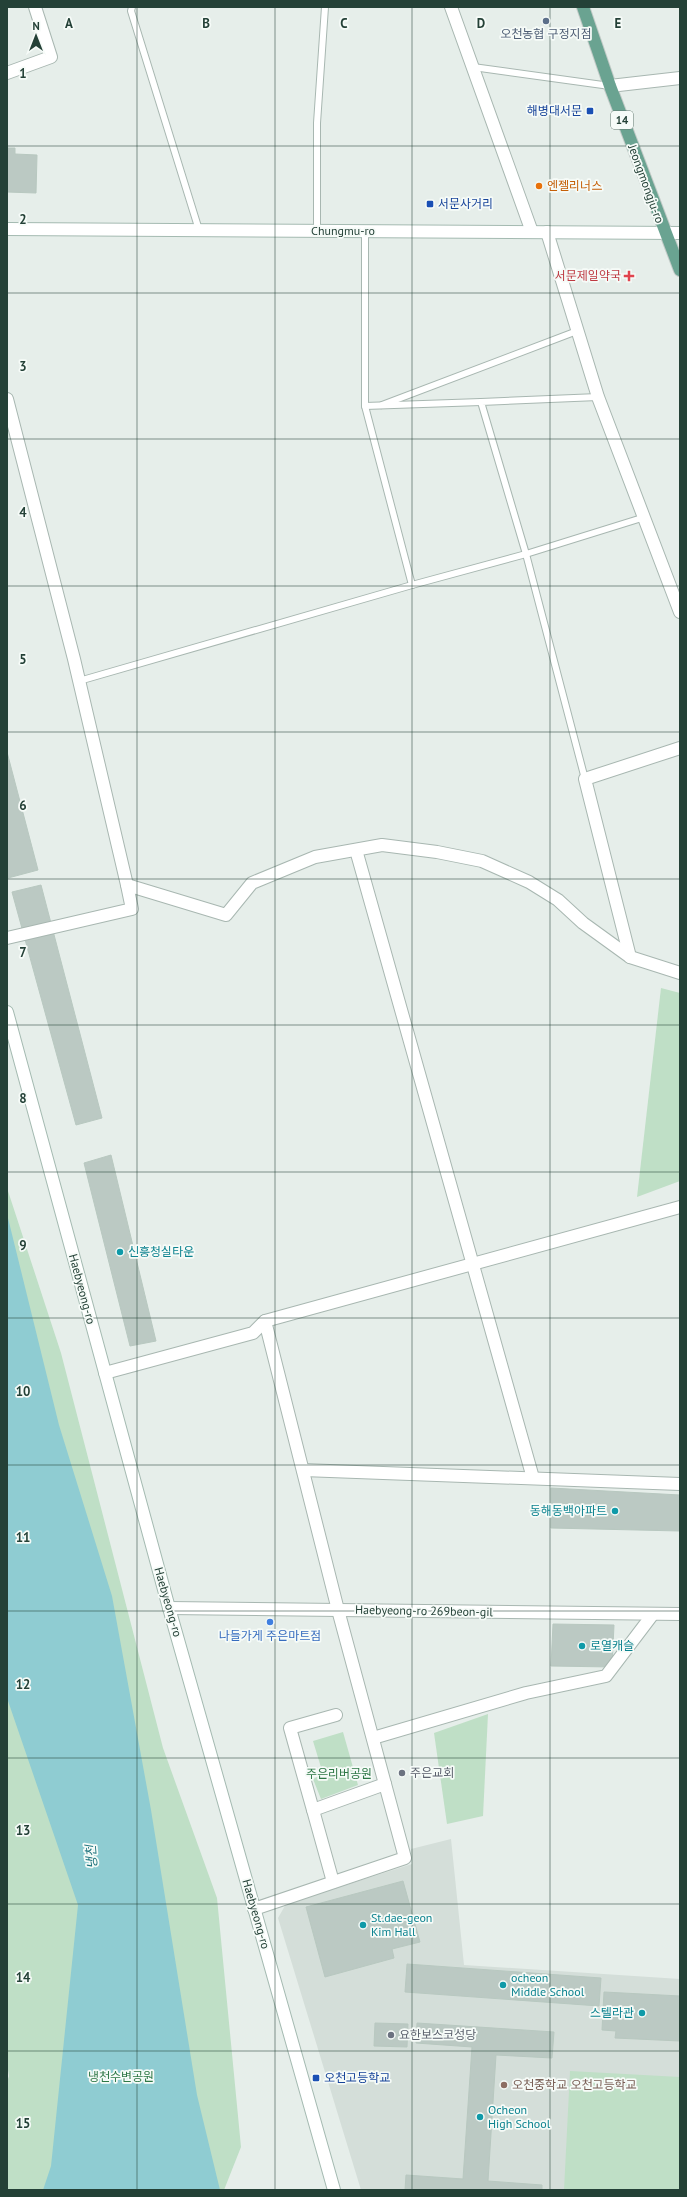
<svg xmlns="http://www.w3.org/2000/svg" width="687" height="2197" viewBox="0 0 687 2197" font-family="'PT Sans','Noto Sans KR',sans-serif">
	<rect width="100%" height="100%" fill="#e6eeea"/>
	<!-- built -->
	<polygon fill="#d4ded9" points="451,1839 464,1965 680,1979 680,2190 361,2190 278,1918 286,1904 412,1864 411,1849"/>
	<!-- green -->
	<g fill="#bfdfc6">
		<polygon points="661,988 680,993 680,1181 637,1197"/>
		<polygon points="7,1188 61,1353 163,1748 217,1898 241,2147 224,2190 7,2190 7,2082 9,2076 7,2065"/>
		<polygon points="488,1714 483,1816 447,1824 434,1733"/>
		<polygon points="343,1732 358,1785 321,1799 313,1779 323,1774 313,1741"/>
		<polygon points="570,2071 680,2077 680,2190 564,2190"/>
	</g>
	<!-- water -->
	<polygon fill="#8fccd2" points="7,1214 59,1425 112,1596 151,1810 197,2095 220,2190 43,2190 51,2166 78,1905 7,1698"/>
	<!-- building -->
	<g fill="#bbc9c3" stroke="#b8c8c0">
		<polygon points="7,148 15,148 15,154 37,155 36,193 7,192"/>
		<polygon points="7,752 38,870 8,878 7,873"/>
		<polygon points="41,885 102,1118 76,1125 12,892"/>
		<polygon points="111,1155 156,1341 130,1346 84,1163"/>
		<polygon points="551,1488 680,1495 680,1531 551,1528"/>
		<polygon points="553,1624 614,1625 612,1667 551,1666"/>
		<polygon points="403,1881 420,1942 392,1949 394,1958 325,1977 306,1907"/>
		<polygon points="407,1964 601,1978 599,2006 405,1992"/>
		<polygon points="604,1992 680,1996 680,2041 615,2038 616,2031 602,2030"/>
		<polygon points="375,2023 408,2024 407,2047 374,2046"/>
		<polygon points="417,2023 554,2032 552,2058 496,2055 488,2181 542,2185 542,2190 405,2190 406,2175 463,2179 472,2047 416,2043"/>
	</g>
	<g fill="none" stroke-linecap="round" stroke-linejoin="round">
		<defs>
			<g id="lane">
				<polyline points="132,7 131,11 199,230"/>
				<polyline points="473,67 610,86"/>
				<polyline points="317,231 317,123 325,7"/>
				<polyline points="365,231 365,406 412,585"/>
				<polyline points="382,405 577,331"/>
				<polyline points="365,406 481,402"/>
				<polyline points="79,681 412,585 526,554 645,517"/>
				<polyline points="585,779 526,554 481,402 598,397"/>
			</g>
			<g id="street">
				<polyline points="451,7 532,232"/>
				<polyline points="7,73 51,57 35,7"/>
				<polyline points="610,86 680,78"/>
				<polyline points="547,232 598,397 680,612"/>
				<polyline points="7,399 74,659 127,885 226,915 252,883 315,857 382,845 437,852 482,861 529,882 558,900 583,923 630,957 680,973"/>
				<polyline points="356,850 533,1478"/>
				<polyline points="7,938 132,909 127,885"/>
				<polyline points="630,957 585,779 680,748"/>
				<polyline points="105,1373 253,1333 265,1321"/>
				<polyline points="303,1470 680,1484"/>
				<polyline points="169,1608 680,1614"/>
				<polyline points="336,1715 290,1728 313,1810 385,1784"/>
				<polyline points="373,1738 526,1693 606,1676 653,1614"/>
				<polyline points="313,1810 333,1882"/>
				<polyline points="254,1909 405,1858 338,1610 265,1321 680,1207"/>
			</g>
			<g id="secondary">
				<polyline points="7,229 680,233"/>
				<polyline points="7,1012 169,1608 334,2190"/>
			</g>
			<polyline id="primary" points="583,7 610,86 680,270"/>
		</defs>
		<!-- lane casing -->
		<use href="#lane" stroke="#a8b7b1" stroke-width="8"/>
		<!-- street casing -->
		<use href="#street" stroke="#a8b7b1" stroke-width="14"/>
		<!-- secondary casing -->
		<use href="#secondary" stroke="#a4bab1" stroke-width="14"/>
		<!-- primary casing -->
		<use href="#primary" stroke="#c2cac7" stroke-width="14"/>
		<!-- lane -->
		<use href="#lane" stroke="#fff" stroke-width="6"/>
		<!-- street -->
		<use href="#street" stroke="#fff" stroke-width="12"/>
		<!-- secondary -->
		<use href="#secondary" stroke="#fff" stroke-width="12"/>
		<!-- primary -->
		<use href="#primary" stroke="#6aa391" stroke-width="12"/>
	</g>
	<!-- grid -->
	<path fill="none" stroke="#244137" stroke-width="1" stroke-opacity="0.55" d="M137,7V2190M275,7V2190M412,7V2190M550,7V2190M7,146H680M7,293H680M7,439H680M7,586H680M7,732H680M7,879H680M7,1025H680M7,1172H680M7,1318H680M7,1465H680M7,1611H680M7,1758H680M7,1904H680M7,2051H680"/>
	<!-- markers -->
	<circle fill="#5c6f8a" stroke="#f6fbf8" stroke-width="1.5" cx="546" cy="21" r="4"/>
	<g fill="#1a4fb4" stroke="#f6fbf8" stroke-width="1.5">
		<rect x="586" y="107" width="8" height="8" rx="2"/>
		<rect x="426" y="200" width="8" height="8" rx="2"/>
		<rect x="312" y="2074" width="8" height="8" rx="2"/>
	</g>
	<circle fill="#e8710a" stroke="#f6fbf8" stroke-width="1.5" cx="539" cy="186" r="4"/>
	<path fill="#e0444e" stroke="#f6fbf8" stroke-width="1.5" d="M627 270h4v4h4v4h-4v4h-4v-4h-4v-4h4z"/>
	<g fill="#0f9aa8" stroke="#f6fbf8" stroke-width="1.5">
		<circle cx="120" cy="1252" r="4"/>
		<circle cx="615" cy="1511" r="4"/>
		<circle cx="582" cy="1646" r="4"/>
		<circle cx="363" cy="1925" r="4"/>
		<circle cx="503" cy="1985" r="4"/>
		<circle cx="642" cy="2013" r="4"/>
		<circle cx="480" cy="2117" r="4"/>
	</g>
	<circle fill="#3f7fe0" stroke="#f6fbf8" stroke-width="1.5" cx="270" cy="1622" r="4"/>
	<g fill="#6b7280" stroke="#f6fbf8" stroke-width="1.5">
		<circle cx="402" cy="1773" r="4"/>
		<circle cx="391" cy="2035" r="4"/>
	</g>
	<circle fill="#8d6e63" stroke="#f6fbf8" stroke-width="1.5" cx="504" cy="2085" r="4"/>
	<g text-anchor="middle" stroke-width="3.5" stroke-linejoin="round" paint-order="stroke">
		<!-- shield labels -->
		<rect fill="#f6fbf8" stroke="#637971" stroke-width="1" x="611" y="111" width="22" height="18" rx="3"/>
		<g font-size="11" font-weight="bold" fill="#244137">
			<text x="622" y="124">14</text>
		</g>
		<!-- service labels -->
		<g font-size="12" fill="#4e5e75" stroke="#f6fbf8">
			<text x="546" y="38">오천농협 구정지점</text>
		</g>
		<!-- transit labels -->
		<g font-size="12" fill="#164399" stroke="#f6fbf8" text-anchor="start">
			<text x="582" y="115" text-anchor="end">해병대서문</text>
			<text x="438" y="208">서문사거리</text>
			<text x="324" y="2082">오천고등학교</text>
		</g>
		<!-- street labels -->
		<g font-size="12" fill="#244137" stroke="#f6fbf8">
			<text transform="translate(646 184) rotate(70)" y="4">Jeongmongju-ro</text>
			<text x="343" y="235">Chungmu-ro</text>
			<text transform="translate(82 1289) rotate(75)" y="4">Haebyeong-ro</text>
			<text transform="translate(168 1602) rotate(74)" y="4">Haebyeong-ro</text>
			<text transform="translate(424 1611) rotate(1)" y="4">Haebyeong-ro 269beon-gil</text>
			<text transform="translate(256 1914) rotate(74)" y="4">Haebyeong-ro</text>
		</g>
		<!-- food labels -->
		<g font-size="12" fill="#c56008" stroke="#f6fbf8" text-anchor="start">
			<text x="547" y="190">엔젤리너스</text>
		</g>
		<!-- health labels -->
		<g font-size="12" fill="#be3a42" stroke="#f6fbf8" text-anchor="end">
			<text x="621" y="280">서문제일약국</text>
		</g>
		<!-- culture labels -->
		<g font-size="12" fill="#0d838f" stroke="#f6fbf8" text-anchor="start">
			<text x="128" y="1256">신흥청실타운</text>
			<text x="607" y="1515" text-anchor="end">동해동백아파트</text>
			<text x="590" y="1650">로열캐슬</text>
			<text x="371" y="1922">St.dae-geon<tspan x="371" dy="14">Kim Hall</tspan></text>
			<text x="511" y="1982">ocheon<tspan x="511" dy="14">Middle School</tspan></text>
			<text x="634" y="2017" text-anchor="end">스텔라관</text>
			<text x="488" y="2114">Ocheon<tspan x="488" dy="14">High School</tspan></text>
		</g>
		<!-- shop labels -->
		<g font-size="12" fill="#366cbe" stroke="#f6fbf8">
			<text x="270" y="1640">나들가게 주은마트점</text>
		</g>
		<!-- worship labels -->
		<g font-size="12" fill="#5b616d" stroke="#f6fbf8" text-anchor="start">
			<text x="410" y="1777">주은교회</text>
			<text x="399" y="2039">요한보스코성당</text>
		</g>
		<!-- park labels -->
		<g font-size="12" fill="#2e7846" stroke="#f6fbf8">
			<text x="339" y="1778">주은리버공원</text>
			<text x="121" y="2081">냉천수변공원</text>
		</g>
		<!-- education labels -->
		<g font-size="12" fill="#785e54" stroke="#f6fbf8" text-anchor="start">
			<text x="512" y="2089">오천중학교 오천고등학교</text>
		</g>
		<!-- water labels -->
		<g font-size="13" font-style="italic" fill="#1e737d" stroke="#f6fbf8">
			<text transform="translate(91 1857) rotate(-95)" y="5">냉천</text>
		</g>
	</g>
	<g font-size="13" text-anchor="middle" font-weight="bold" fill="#244137" stroke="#f6fbf8" stroke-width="3.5" stroke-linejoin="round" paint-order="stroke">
		<text x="69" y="28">A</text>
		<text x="206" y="28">B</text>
		<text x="344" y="28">C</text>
		<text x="481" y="28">D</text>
		<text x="618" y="28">E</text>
		<text x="23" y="78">1</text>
		<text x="23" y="224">2</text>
		<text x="23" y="371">3</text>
		<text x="23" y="517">4</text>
		<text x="23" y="664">5</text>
		<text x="23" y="810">6</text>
		<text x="23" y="957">7</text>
		<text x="23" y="1103">8</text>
		<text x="23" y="1250">9</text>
		<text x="23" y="1396">10</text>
		<text x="23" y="1542">11</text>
		<text x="23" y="1689">12</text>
		<text x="23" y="1835">13</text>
		<text x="23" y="1982">14</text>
		<text x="23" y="2128">15</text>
	</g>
	<!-- border -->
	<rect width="687" height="2197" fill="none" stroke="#244137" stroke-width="16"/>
	<!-- north arrow -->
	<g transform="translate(36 36)" stroke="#f6fbf8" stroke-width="3" paint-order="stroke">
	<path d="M0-3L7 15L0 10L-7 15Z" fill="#244137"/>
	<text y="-6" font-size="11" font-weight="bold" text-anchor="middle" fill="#244137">N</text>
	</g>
</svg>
